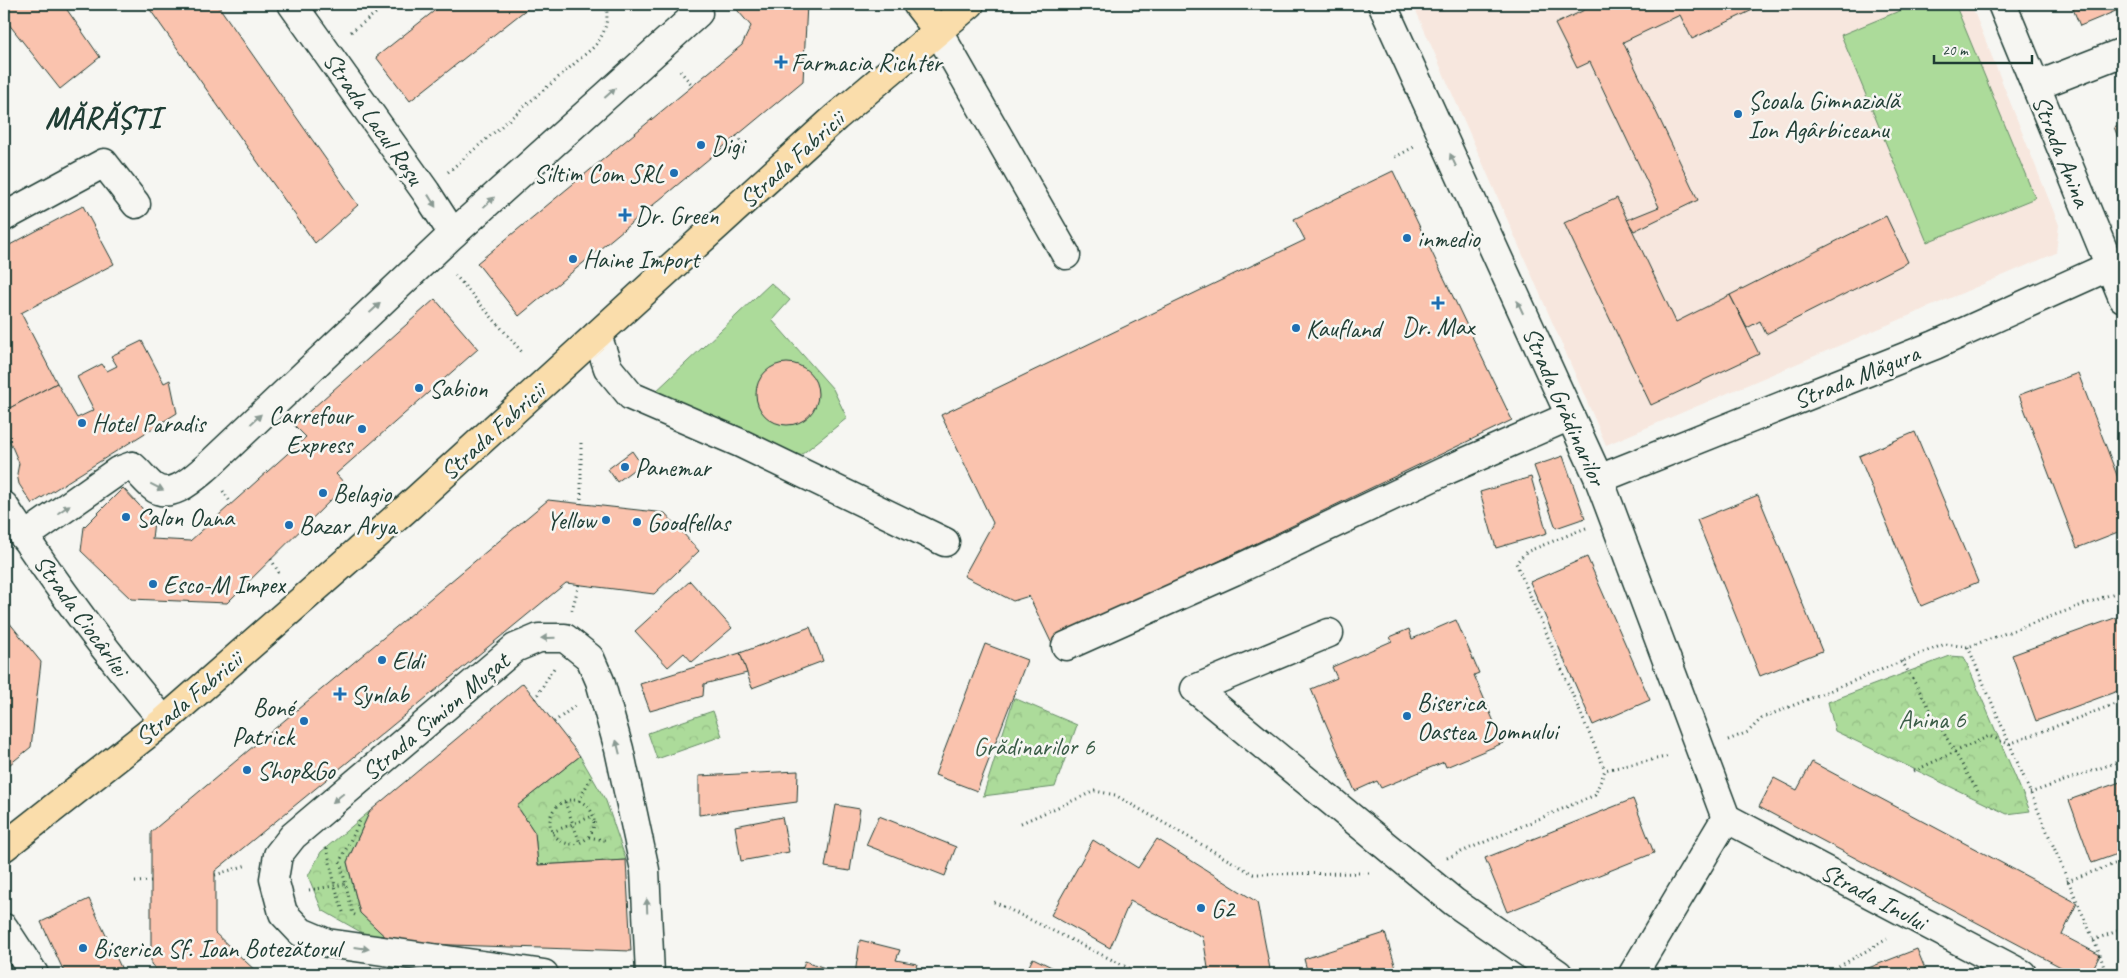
<svg xmlns="http://www.w3.org/2000/svg" width="2127" height="978" viewBox="0 0 2127 978" font-family="Caveat,sans-serif">
	<defs>
		<pattern id="park-crowns" width="20" height="18" patternUnits="userSpaceOnUse" patternTransform="scale(1.25)"><rect width="20" height="18" fill="#acdb9a"/><path d="M2 6a3 3 0 1 1 6 0M12 15a3 3 0 1 1 6 0" fill="none" stroke="#94bd85"/></pattern>
	</defs>
	<rect width="100%" height="100%" fill="#f6f6f2"/>
	<filter id="ink" filterUnits="userSpaceOnUse"><feTurbulence type="fractalNoise" baseFrequency=".02" numOctaves="2"/><feDisplacementMap in="SourceGraphic" scale="10" xChannelSelector="R" yChannelSelector="G"/><feConvolveMatrix kernelMatrix="1 2 1 2 8 2 1 2 1" color-interpolation-filters="sRGB"/></filter>
	<g filter="url(#ink)">
		<!-- built -->
		<polygon fill="#f7e7de" points="1413,4 1971,4 2059,225 2056,253 1606,445"/>
		<!-- green -->
		<g fill="#acdb9a" stroke="#668c67">
			<polygon points="1916,4 1955,4 2035,198 1927,242 1841,35"/>
			<polygon points="771,283 790,300 772,320 833,389 847,418 796,459 652,395"/>
		</g>
		<!-- park -->
		<g fill="url(#park-crowns)" stroke="#668c67">
			<polygon points="1950,656 1964,657 2030,811 2007,814 1835,731 1828,702"/>
			<polygon points="1014,698 1077,725 1055,787 983,796"/>
			<polygon points="713,711 722,736 657,759 648,733"/>
			<polygon points="580,756 606,801 626,860 538,865 535,833 517,806"/>
			<polygon points="370,811 347,862 360,913 392,943 366,935 322,910 308,876 321,852"/>
		</g>
		<!-- building -->
		<g fill="#fac3ae" stroke="#1f3d34">
			<polygon points="4,4 63,4 100,57 60,89 4,18"/>
			<polygon points="146,4 217,4 358,205 315,243"/>
			<polygon points="443,4 533,4 410,101 376,57"/>
			<polygon points="732,4 807,4 803,81 519,316 477,263 742,45 751,26"/>
			<polygon points="1597,4 1765,4 1692,39 1680,15 1623,42 1698,200 1634,231 1627,220 1659,207 1590,62 1577,68 1555,24"/>
			<polygon points="2071,4 2123,4 2123,8 2080,26"/>
			<polygon points="2123,123 2123,150 2114,127"/>
			<polygon points="1393,171 1512,420 1051,642 1029,596 1013,601 964,576 993,523 941,415 1305,240 1294,219"/>
			<polygon points="1617,198 1676,322 1730,295 1759,354 1651,405 1564,223"/>
			<polygon points="83,206 114,264 21,313 57,383 4,411 4,248"/>
			<polygon points="1886,216 1908,262 1766,334 1760,321 1747,328 1730,295"/>
			<polygon points="435,299 478,349 336,474 346,485 227,603 131,599 81,551 84,527 123,488 154,521 152,539 190,541 306,437 294,425"/>
			<polygon points="142,341 164,383 170,380 177,413 32,504 19,484 17,474 19,463 4,428 4,411 57,383 77,418 94,410 77,377 102,364 107,371 117,366 111,356"/>
			<circle cx="787" cy="394" r="31"/>
			<polygon points="2078,373 2123,491 2123,530 2077,548 2019,395"/>
			<polygon points="1915,432 1978,582 1921,606 1859,456"/>
			<polygon points="632,451 641,464 617,482 608,469"/>
			<polygon points="1563,456 1585,518 1556,528 1534,466"/>
			<polygon points="1531,477 1547,533 1496,548 1480,492"/>
			<polygon points="1758,495 1822,651 1760,676 1697,520"/>
			<polygon points="548,500 665,513 699,551 654,594 566,583 215,871 215,933 259,974 160,974 151,964 151,832"/>
			<polygon points="1587,557 1650,700 1593,725 1530,582"/>
			<polygon points="690,581 732,628 692,662 684,653 668,667 635,631"/>
			<polygon points="2123,615 2123,689 2036,721 2012,655"/>
			<polygon points="4,616 41,662 31,747 4,769"/>
			<polygon points="1456,620 1479,673 1474,675 1503,743 1446,767 1444,762 1381,788 1377,781 1355,791 1311,689 1337,678 1332,667 1392,641 1390,637 1409,629 1412,639"/>
			<polygon points="810,627 823,661 752,688 740,653"/>
			<polygon points="985,644 1027,660 977,791 935,775"/>
			<polygon points="740,653 747,673 704,684 703,696 650,711 640,684"/>
			<polygon points="523,683 580,756 517,806 535,833 538,865 626,860 631,951 392,943 360,913 347,862 370,811"/>
			<polygon points="1812,762 2077,903 2062,935 2100,955 2090,974 2074,974 1759,807 1774,778 1797,790"/>
			<polygon points="798,771 797,802 699,815 699,776"/>
			<polygon points="2123,781 2123,852 2092,863 2069,800"/>
			<polygon points="1633,799 1654,853 1507,912 1485,858"/>
			<polygon points="836,805 860,809 850,871 825,867"/>
			<polygon points="879,816 956,847 945,876 866,845"/>
			<polygon points="782,817 789,852 741,861 735,826"/>
			<polygon points="1157,839 1257,902 1271,974 1209,974 1203,937 1130,901 1110,948 1051,915 1093,840 1138,868"/>
			<polygon points="89,899 124,974 65,974 41,922"/>
			<polygon points="1385,933 1398,974 1308,974 1304,959"/>
			<polygon points="860,940 900,950 896,960 917,964 914,974 855,974"/>
			<polygon points="1917,949 1927,974 1853,974"/>
			<polygon points="1033,958 1066,974 1025,974"/>
			<polygon points="805,961 825,968 823,974 800,974"/>
		</g>
		<g fill="none" stroke-linecap="round" stroke-linejoin="round">
			<defs>
				<g id="minor">
					<polyline points="292,4 426,192 453,234"/>
					<polyline points="1382,4 1599,479 1726,818"/>
					<polyline points="2002,4 2123,298"/>
					<polyline points="938,31 1066,255"/>
					<polyline points="2036,86 2123,52"/>
					<polyline points="4,217 104,163 136,204"/>
					<polyline points="597,335 608,368 631,396 740,443 945,542"/>
					<polyline points="1599,479 1935,345 2110,266"/>
					<path d="M4,506C52,580 106,653 164,721"/>
					<path d="M24,537L118,471L132,466C139,472 145,480 152,486C170,502 194,478 208,466L453,234L698,13L691,4"/>
					<polyline points="1329,633 1195,689 1454,902 1558,974"/>
					<polyline points="1066,646 1234,571 1445,471 1570,416"/>
					<polyline points="1726,818 2022,974"/>
					<polyline points="4,928 34,974"/>
					<polyline points="544,974 327,943 301,932 283,913 274,879 278,855 293,836 515,648 539,638 565,638 590,658 600,681 619,749 645,870 650,974"/>
					<polyline points="1633,974 1726,818"/>
				</g>
				<g id="major">
					<polyline points="917,4 938,31"/>
					<polyline points="4,847 164,721 406,509 836,117 970,4"/>
				</g>
			</defs>
			<!-- minor casing -->
			<use href="#minor" stroke="#1f3d34" stroke-width="31"/>
			<!-- major casing -->
			<use href="#major" stroke="#1f3d34" stroke-width="31"/>
			<!-- path -->
			<g stroke="#1f3d34" stroke-width="3" stroke-dasharray="1 4" stroke-linecap="butt">
				<polyline points="351,32 388,4"/>
				<polyline points="680,71 693,86"/>
				<polyline points="736,136 748,150"/>
				<polyline points="1395,157 1414,147"/>
				<path d="M448,172L595,46C605,33 609,21 606,4"/>
				<polyline points="455,275 522,352"/>
				<polyline points="223,491 231,503"/>
				<polyline points="581,504 581,442"/>
				<polyline points="1586,528 1526,552 1516,563 1605,770"/>
				<polyline points="271,559 280,575"/>
				<polyline points="572,610 579,584"/>
				<polyline points="1968,647 2100,955 2106,974"/>
				<polyline points="1902,661 1978,792"/>
				<polyline points="535,699 554,668"/>
				<polyline points="554,722 575,706"/>
				<polyline points="1728,740 1748,732 1762,718 1945,644 1968,647 2123,590"/>
				<polyline points="1914,771 1989,736 2009,744 2123,701"/>
				<polyline points="2030,793 2123,760"/>
				<circle cx="572" cy="822" r="22"/>
				<polyline points="579,801 592,775"/>
				<polyline points="565,802 580,843"/>
				<polyline points="1021,823 1095,791 1115,795 1253,874 1369,873"/>
				<polyline points="552,832 593,816"/>
				<polyline points="589,837 608,841"/>
				<polyline points="327,848 335,886 344,915"/>
				<polyline points="1447,858 1595,795 1605,770 1670,756"/>
				<polyline points="215,875 247,865"/>
				<polyline points="2067,881 2123,861"/>
				<polyline points="135,882 151,881"/>
				<polyline points="309,890 346,884"/>
				<polyline points="994,902 1137,972 1135,974"/>
				<polyline points="355,915 353,914 340,861 360,821"/>
				<polyline points="2093,940 2123,929"/>
				<polyline points="1826,974 1887,939"/>
			</g>
			<!-- minor -->
			<use href="#minor" stroke="#f6f6f2" stroke-width="28"/>
			<!-- major -->
			<use href="#major" stroke="#faddab" stroke-width="28"/>
		</g>
		<!-- one-way arrows -->
		<defs><path id="oneway-solid" d="M-6-.8H1V-3.2L6.5 0L1 3.2V.8H-6Z" transform="scale(1.25)"/></defs>
		<g fill="#8a9a93">
			<use href="#oneway-solid" transform="translate(610 93) rotate(-42)"/>
			<use href="#oneway-solid" transform="translate(1453 160) rotate(-115)"/>
			<use href="#oneway-solid" transform="translate(432 201) rotate(58)"/>
			<use href="#oneway-solid" transform="translate(489 202) rotate(-42)"/>
			<use href="#oneway-solid" transform="translate(1520 307) rotate(-115)"/>
			<use href="#oneway-solid" transform="translate(375 308) rotate(-43)"/>
			<use href="#oneway-solid" transform="translate(256 419) rotate(-43)"/>
			<use href="#oneway-solid" transform="translate(157 487) rotate(26)"/>
			<use href="#oneway-solid" transform="translate(64 509) rotate(-35)"/>
			<use href="#oneway-solid" transform="translate(548 638) rotate(179)"/>
			<use href="#oneway-solid" transform="translate(618 747) rotate(-104)"/>
			<use href="#oneway-solid" transform="translate(338 798) rotate(140)"/>
			<use href="#oneway-solid" transform="translate(647 906) rotate(-92)"/>
			<use href="#oneway-solid" transform="translate(362 948) rotate(8)"/>
		</g>
	</g>
	<!-- markers -->
	<g fill="#1f6fb2" stroke="#f6f6f2" stroke-width="2">
		<path d="M778.5 54.5h5v5h5v5h-5v5h-5v-5h-5v-5h5z"/>
		<circle cx="1738" cy="114" r="5"/>
		<circle cx="701" cy="145" r="5"/>
		<circle cx="674" cy="173" r="5"/>
		<path d="M622.5 207.5h5v5h5v5h-5v5h-5v-5h-5v-5h5z"/>
		<circle cx="1407" cy="238" r="5"/>
		<circle cx="573" cy="259" r="5"/>
		<path d="M1435.5 295.5h5v5h5v5h-5v5h-5v-5h-5v-5h5z"/>
		<circle cx="1296" cy="328" r="5"/>
		<circle cx="419" cy="388" r="5"/>
		<circle cx="82" cy="423" r="5"/>
		<circle cx="362" cy="429" r="5"/>
		<circle cx="625" cy="467" r="5"/>
		<circle cx="323" cy="493" r="5"/>
		<circle cx="126" cy="517" r="5"/>
		<circle cx="606" cy="520" r="5"/>
		<circle cx="637" cy="522" r="5"/>
		<circle cx="289" cy="525" r="5"/>
		<circle cx="153" cy="584" r="5"/>
		<circle cx="382" cy="660" r="5"/>
		<path d="M337.5 686.5h5v5h5v5h-5v5h-5v-5h-5v-5h5z"/>
		<circle cx="1407" cy="716" r="5"/>
		<circle cx="304" cy="721" r="5"/>
		<circle cx="247" cy="770" r="5"/>
		<circle cx="1201" cy="908" r="5"/>
		<circle cx="83" cy="948" r="5"/>
	</g>
	<g text-anchor="middle" stroke-width="5" stroke-linejoin="round" paint-order="stroke">
		<!-- poi labels -->
		<g font-size="25" fill="#1f3d34" stroke="#f6f6f2" text-anchor="start">
			<text x="791" y="71">Farmacia Richter</text>
			<text x="1748" y="109">Școala Gimnazială<tspan x="1748" dy="29">Ion Agârbiceanu</tspan></text>
			<text x="711" y="154">Digi</text>
			<text x="664" y="182" text-anchor="end">Siltim Com SRL</text>
			<text x="635" y="224">Dr. Green</text>
			<text x="1417" y="247">inmedio</text>
			<text x="583" y="268">Haine Import</text>
			<text x="1438" y="335" text-anchor="middle">Dr. Max</text>
			<text x="1306" y="337">Kaufland</text>
			<text x="429" y="397">Sabion</text>
			<text x="352" y="424" text-anchor="end">Carrefour<tspan x="352" dy="29">Express</tspan></text>
			<text x="92" y="432">Hotel Paradis</text>
			<text x="635" y="476">Panemar</text>
			<text x="333" y="502">Belagio</text>
			<text x="136" y="526">Salon Oana</text>
			<text x="596" y="529" text-anchor="end">Yellow</text>
			<text x="647" y="531">Goodfellas</text>
			<text x="299" y="534">Bazar Arya</text>
			<text x="163" y="593">Esco-M Impex</text>
			<text x="392" y="669">Eldi</text>
			<text x="351" y="703">Synlab</text>
			<text x="1417" y="711">Biserica<tspan x="1417" dy="29">Oastea Domnului</tspan></text>
			<text x="294" y="716" text-anchor="end">Boné<tspan x="294" dy="29">Patrick</tspan></text>
			<text x="257" y="779">Shop&amp;Go</text>
			<text x="1211" y="917">G2</text>
			<text x="93" y="957">Biserica Sf. Ioan Botezătorul</text>
		</g>
		<!-- street labels -->
		<g font-size="25" fill="#1f3d34" stroke="#f6f6f2">
			<text transform="translate(374 118) rotate(55)" y="9">Strada Lacul Roșu</text>
			<text transform="translate(2062 151) rotate(68)" y="9">Strada Anina</text>
			<text transform="translate(791 159) rotate(-42)" y="9">Strada Fabricii</text>
			<text transform="translate(1856 376) rotate(-22)" y="9">Strada Măgura</text>
			<text transform="translate(1565 406) rotate(66)" y="9">Strada Grădinarilor</text>
			<text transform="translate(492 431) rotate(-42)" y="9">Strada Fabricii</text>
			<text transform="translate(82 615) rotate(54)" y="9">Strada Ciocârliei</text>
			<text transform="translate(188 698) rotate(-40)" y="9">Strada Fabricii</text>
			<text transform="translate(435 716) rotate(-40)" y="9">Strada Simion Mușat</text>
			<text transform="translate(1874 896) rotate(28)" y="9">Strada Inului</text>
		</g>
		<!-- park labels -->
		<g font-size="25" fill="#3b5d48" stroke="#f6f6f2">
			<text x="1932" y="728">Anina 6</text>
			<text x="1034" y="755">Grădinarilor 6</text>
		</g>
		<!-- district labels -->
		<g font-size="30" font-weight="bold" letter-spacing="1" fill="#1f3d34" stroke="#f6f6f2">
			<text x="103" y="128">MĂRĂȘTI</text>
		</g>
	</g>
	<!-- margin -->
	<rect width="2127" height="978" fill="none" stroke="#f6f6f2" stroke-width="20"/>
	<rect x="10" y="10" width="2107" height="958" fill="none" stroke="#1f3d34" stroke-width="2" filter="url(#ink)"/>
	<!-- scale -->
	<path d="M1934 55v8h98v-8" fill="none" stroke="#1f3d34" stroke-width="2.5"/>
	<text x="1942" y="55" font-size="15" fill="#1f3d34" stroke="#f6f6f2" stroke-width="4" paint-order="stroke">20 m</text>
</svg>
